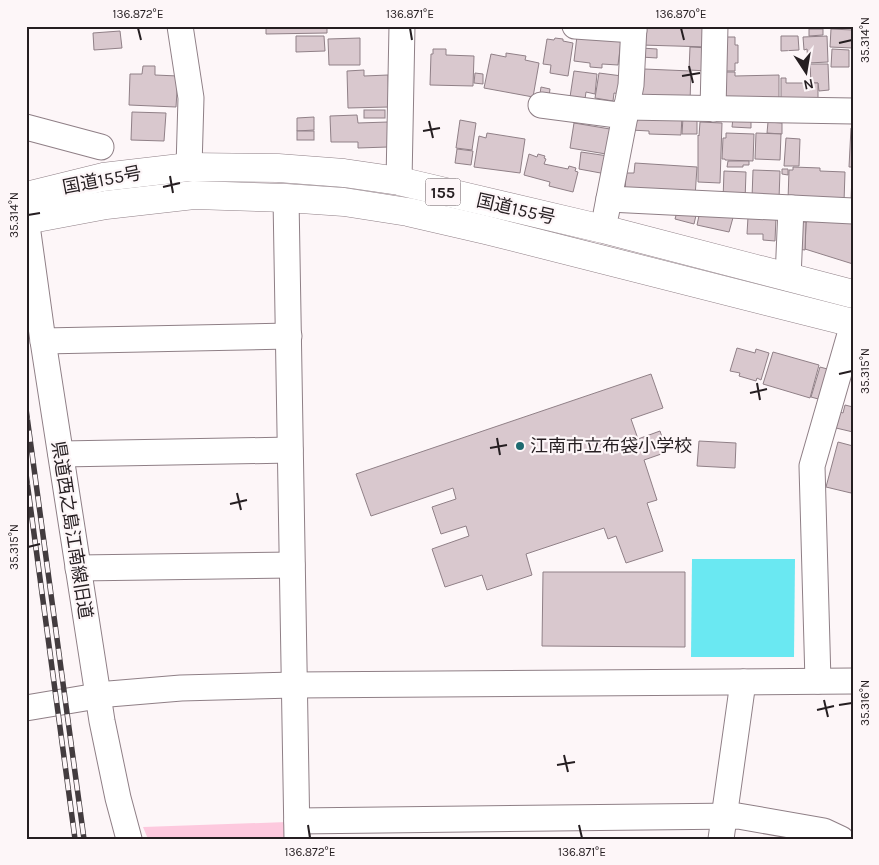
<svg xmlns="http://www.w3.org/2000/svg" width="879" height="865" viewBox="0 0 879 865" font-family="Karla,'Noto Sans JP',sans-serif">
	<rect width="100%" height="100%" fill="#fdf6f8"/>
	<!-- green -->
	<polygon fill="#fdc9de" points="287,822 288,839 148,839 143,827"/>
	<!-- water -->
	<polygon fill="#6ae8f2" points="692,559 795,559 794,657 691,657"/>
	<!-- building -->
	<g fill="#d9c8ce" stroke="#908087">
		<polygon points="266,26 327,26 327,33 266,34"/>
		<polygon points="641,26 710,26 709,47 641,45"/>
		<polygon points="809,29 823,29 823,35 809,36"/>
		<polygon points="831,29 853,30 853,48 830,47"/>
		<polygon points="120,31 122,48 94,50 93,33"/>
		<polygon points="296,36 324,36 325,51 296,52"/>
		<polygon points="577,36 621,41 618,65 602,64 602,68 590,67 590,63 574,61"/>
		<polygon points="781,36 798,36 799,50 781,51"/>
		<polygon points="827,36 828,62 808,63 807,49 804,50 803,37"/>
		<polygon points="718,37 735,37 735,45 738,45 738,63 735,63 735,71 718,71"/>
		<polygon points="360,38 360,65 329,65 328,39"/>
		<polygon points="555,38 563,39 563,41 573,43 568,76 550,73 551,65 543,64 547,39 554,40"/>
		<polygon points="690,47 709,48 708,71 689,70"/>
		<polygon points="641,48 657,49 657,58 641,57"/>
		<polygon points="433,49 446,49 446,55 474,56 473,86 430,85 431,54 433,54"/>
		<polygon points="832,49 849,50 849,67 831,67"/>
		<polygon points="506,53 526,56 525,60 539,63 533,97 484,88 491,54 506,57"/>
		<polygon points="810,64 828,64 829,90 819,91 818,83 811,83"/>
		<polygon points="143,66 155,66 155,75 178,76 176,107 129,105 130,74 142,74"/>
		<polygon points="644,69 691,71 690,102 639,100"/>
		<polygon points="364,70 364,76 388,75 389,107 348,108 347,71"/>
		<polygon points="574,71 597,74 595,94 586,92 585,99 570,97"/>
		<polygon points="718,72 735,72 735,76 779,75 779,103 719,102"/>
		<polygon points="475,73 483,74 483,84 474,83"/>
		<polygon points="599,73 622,76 620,94 614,93 613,101 595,98"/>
		<polygon points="781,78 786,78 786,83 818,83 818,106 781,106"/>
		<polygon points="541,87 550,89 549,96 540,94"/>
		<rect x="364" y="110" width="21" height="8"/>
		<polygon points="132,112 166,113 164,141 131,140"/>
		<polygon points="631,114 682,116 681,135 649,134 649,131 631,130"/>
		<polygon points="357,115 358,123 388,122 388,147 358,148 358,142 331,142 330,116"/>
		<polygon points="314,117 314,130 297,131 297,118"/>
		<polygon points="683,117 697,118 697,134 682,134"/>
		<polygon points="733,118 751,119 751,128 732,127"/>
		<polygon points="460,120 476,123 472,150 456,148"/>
		<polygon points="700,122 722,123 720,183 698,182 698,135 699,136"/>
		<polygon points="768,122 782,123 782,134 767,133"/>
		<polygon points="574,123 610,129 606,154 570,148"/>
		<polygon points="851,128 853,128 853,167 849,167"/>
		<rect x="297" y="131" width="17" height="9"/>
		<polygon points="487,133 525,139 520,173 474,167 479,136 486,138"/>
		<polygon points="726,133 754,134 753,161 725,160 725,159 722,159 723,138 726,138"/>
		<polygon points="756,133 781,134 780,160 755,159"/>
		<polygon points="786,138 800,139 799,166 784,166"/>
		<polygon points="457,149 473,151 471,165 455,163"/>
		<polygon points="581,152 608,156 606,174 579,169"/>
		<polygon points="529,154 537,157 538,154 545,156 544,158 546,159 544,164 568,169 569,166 576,168 575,171 578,172 573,192 549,186 550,182 524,175"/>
		<polygon points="728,161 749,161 749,165 743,165 743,167 727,167"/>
		<polygon points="635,163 697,167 695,197 625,193 626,173 634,173"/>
		<polygon points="793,167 820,168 820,171 845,172 844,202 788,200 789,170 793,170"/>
		<polygon points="782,169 788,169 788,175 782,174"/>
		<polygon points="753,170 780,171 779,199 752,198"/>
		<polygon points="724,171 746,172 745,201 723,200"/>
		<polygon points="852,171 853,171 853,204 851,204"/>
		<polygon points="678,208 697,211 694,224 675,219"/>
		<polygon points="700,211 734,214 729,232 697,225"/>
		<polygon points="748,217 776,217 775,241 763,240 763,234 747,234"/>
		<polygon points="807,219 853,220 853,264 805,249 806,222 807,222"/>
		<polygon points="798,222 806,222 805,250 797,249"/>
		<polygon points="737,348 755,353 756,349 769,353 761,380 757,378 756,381 739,376 740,373 730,371"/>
		<polygon points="773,352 819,365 810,398 763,384"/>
		<polygon points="820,367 831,370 822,400 811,397"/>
		<polygon points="651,374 663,408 631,419 638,439 660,431 667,452 644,460 657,500 647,503 663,551 626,563 616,536 608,539 604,528 526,554 532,575 487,590 482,575 445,587 432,549 469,536 466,526 441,534 432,507 456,499 453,488 371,516 356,474"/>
		<polygon points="845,405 853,407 853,432 836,428 840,412 843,413"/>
		<polygon points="699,441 736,443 735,468 697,466"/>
		<polygon points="838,442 853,446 853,487 851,493 826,487"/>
		<polygon points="543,572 685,572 685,647 542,646"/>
	</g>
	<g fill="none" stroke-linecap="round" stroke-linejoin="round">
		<defs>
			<g id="minor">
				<polyline points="180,26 191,98 189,167"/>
				<polyline points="575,26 634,30"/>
				<polyline points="541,105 625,116"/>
				<polyline points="626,107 853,111"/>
				<polyline points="713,109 715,26"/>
				<polyline points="26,127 101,147"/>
				<polyline points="399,181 402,26"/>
				<polyline points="286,198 297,839"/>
				<polyline points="609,199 853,211"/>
				<polyline points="606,214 631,85 634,26"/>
				<polyline points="26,218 43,341 102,721 118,798 129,839"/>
				<polyline points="788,278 791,208"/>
				<polyline points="43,341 289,336"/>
				<polyline points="61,454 290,450"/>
				<polyline points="78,568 292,565"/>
				<polyline points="818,681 812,466 853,324"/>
				<polyline points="26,708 109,694 181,688 294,685 853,681"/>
				<polyline points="297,821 738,816 824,831 841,839"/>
				<polyline points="721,839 743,682"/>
			</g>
			<g id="highway">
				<polyline points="26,196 103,177 189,167 278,168 344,173 399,181 603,229 853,294"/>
				<polyline points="26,220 106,205 194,195 286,198 344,202 408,212 486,230 853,323"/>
			</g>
		</defs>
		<!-- minor casing -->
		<use href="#minor" stroke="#8f7f86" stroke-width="27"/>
		<!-- highway casing -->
		<use href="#highway" stroke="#8f7f86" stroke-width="29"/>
		<!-- minor -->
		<use href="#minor" stroke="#fff" stroke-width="25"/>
		<!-- highway -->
		<use href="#highway" stroke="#fff" stroke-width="28"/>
		<defs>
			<g id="rail">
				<polyline points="26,409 84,839"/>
				<polyline points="26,474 75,839"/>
			</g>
		</defs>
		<!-- rail casing -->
		<use href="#rail" stroke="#433c3f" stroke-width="5.5"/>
		<!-- rail -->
		<use href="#rail" stroke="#fdf6f8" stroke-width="4" stroke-dasharray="11" stroke-linecap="butt"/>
	</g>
	<!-- ticks -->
	<path fill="none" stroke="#251e21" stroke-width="2" d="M138,28L141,40M410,28L412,40M681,28L684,40M839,43L852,40M689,66L693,83M682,76L700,73M429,121L433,138M423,131L440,128M170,176L173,193M163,187L180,183M28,215L40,213M839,374L852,371M757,383L760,400M750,393L767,389M497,438L500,455M490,448L507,445M237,493L241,510M230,504L247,500M28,547L40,544M824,700L828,717M839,705L852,703M817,710L834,706M564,755L568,772M557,765L575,762M308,825L310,838M579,825L582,838"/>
	<!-- markers -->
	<circle fill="#1e6a70" stroke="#fdf6f8" stroke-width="2" cx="520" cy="446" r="5"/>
	<g text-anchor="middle" stroke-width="4.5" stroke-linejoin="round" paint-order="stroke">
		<!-- shield labels -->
		<rect fill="#fdf6f8" stroke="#665f62" stroke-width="1" x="425.5" y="178.5" width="35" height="27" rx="4"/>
		<g font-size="16" font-weight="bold" fill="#251e21">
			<text x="443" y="198">155</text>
		</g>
		<!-- street labels -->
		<g font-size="18" fill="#251e21" stroke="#fdf6f8">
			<text transform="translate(102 180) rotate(-11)" y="6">国道155号</text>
			<text transform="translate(516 209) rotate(13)" y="6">国道155号</text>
			<text transform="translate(72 530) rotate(81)" y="6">県道西之島江南線旧道</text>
		</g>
		<!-- poi labels -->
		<g font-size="18" fill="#251e21" stroke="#fdf6f8" text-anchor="start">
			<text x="530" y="452">江南市立布袋小学校</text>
		</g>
	</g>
	<!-- border -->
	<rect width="879" height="865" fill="none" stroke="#fdf6f8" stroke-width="55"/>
	<!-- north arrow -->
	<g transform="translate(806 72) rotate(168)" stroke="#fdf6f8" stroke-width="4" paint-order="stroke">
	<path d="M0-4L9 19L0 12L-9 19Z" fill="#251e21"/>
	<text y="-8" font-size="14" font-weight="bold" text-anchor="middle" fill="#251e21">N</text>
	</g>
	<rect x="28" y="28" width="824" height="810" fill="none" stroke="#251e21" stroke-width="2"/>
	<g font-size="12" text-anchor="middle" fill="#251e21">
		<text x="138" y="18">136.872°E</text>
		<text x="410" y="18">136.871°E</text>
		<text x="681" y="18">136.870°E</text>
		<text transform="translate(865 40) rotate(-90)" y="4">35.314°N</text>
		<text transform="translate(14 215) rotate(-90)" y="4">35.314°N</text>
		<text transform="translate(865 371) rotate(-90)" y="4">35.315°N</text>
		<text transform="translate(14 547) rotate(-90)" y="4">35.315°N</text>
		<text transform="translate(865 703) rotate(-90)" y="4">35.316°N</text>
		<text x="310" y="856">136.872°E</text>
		<text x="582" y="856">136.871°E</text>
	</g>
</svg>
